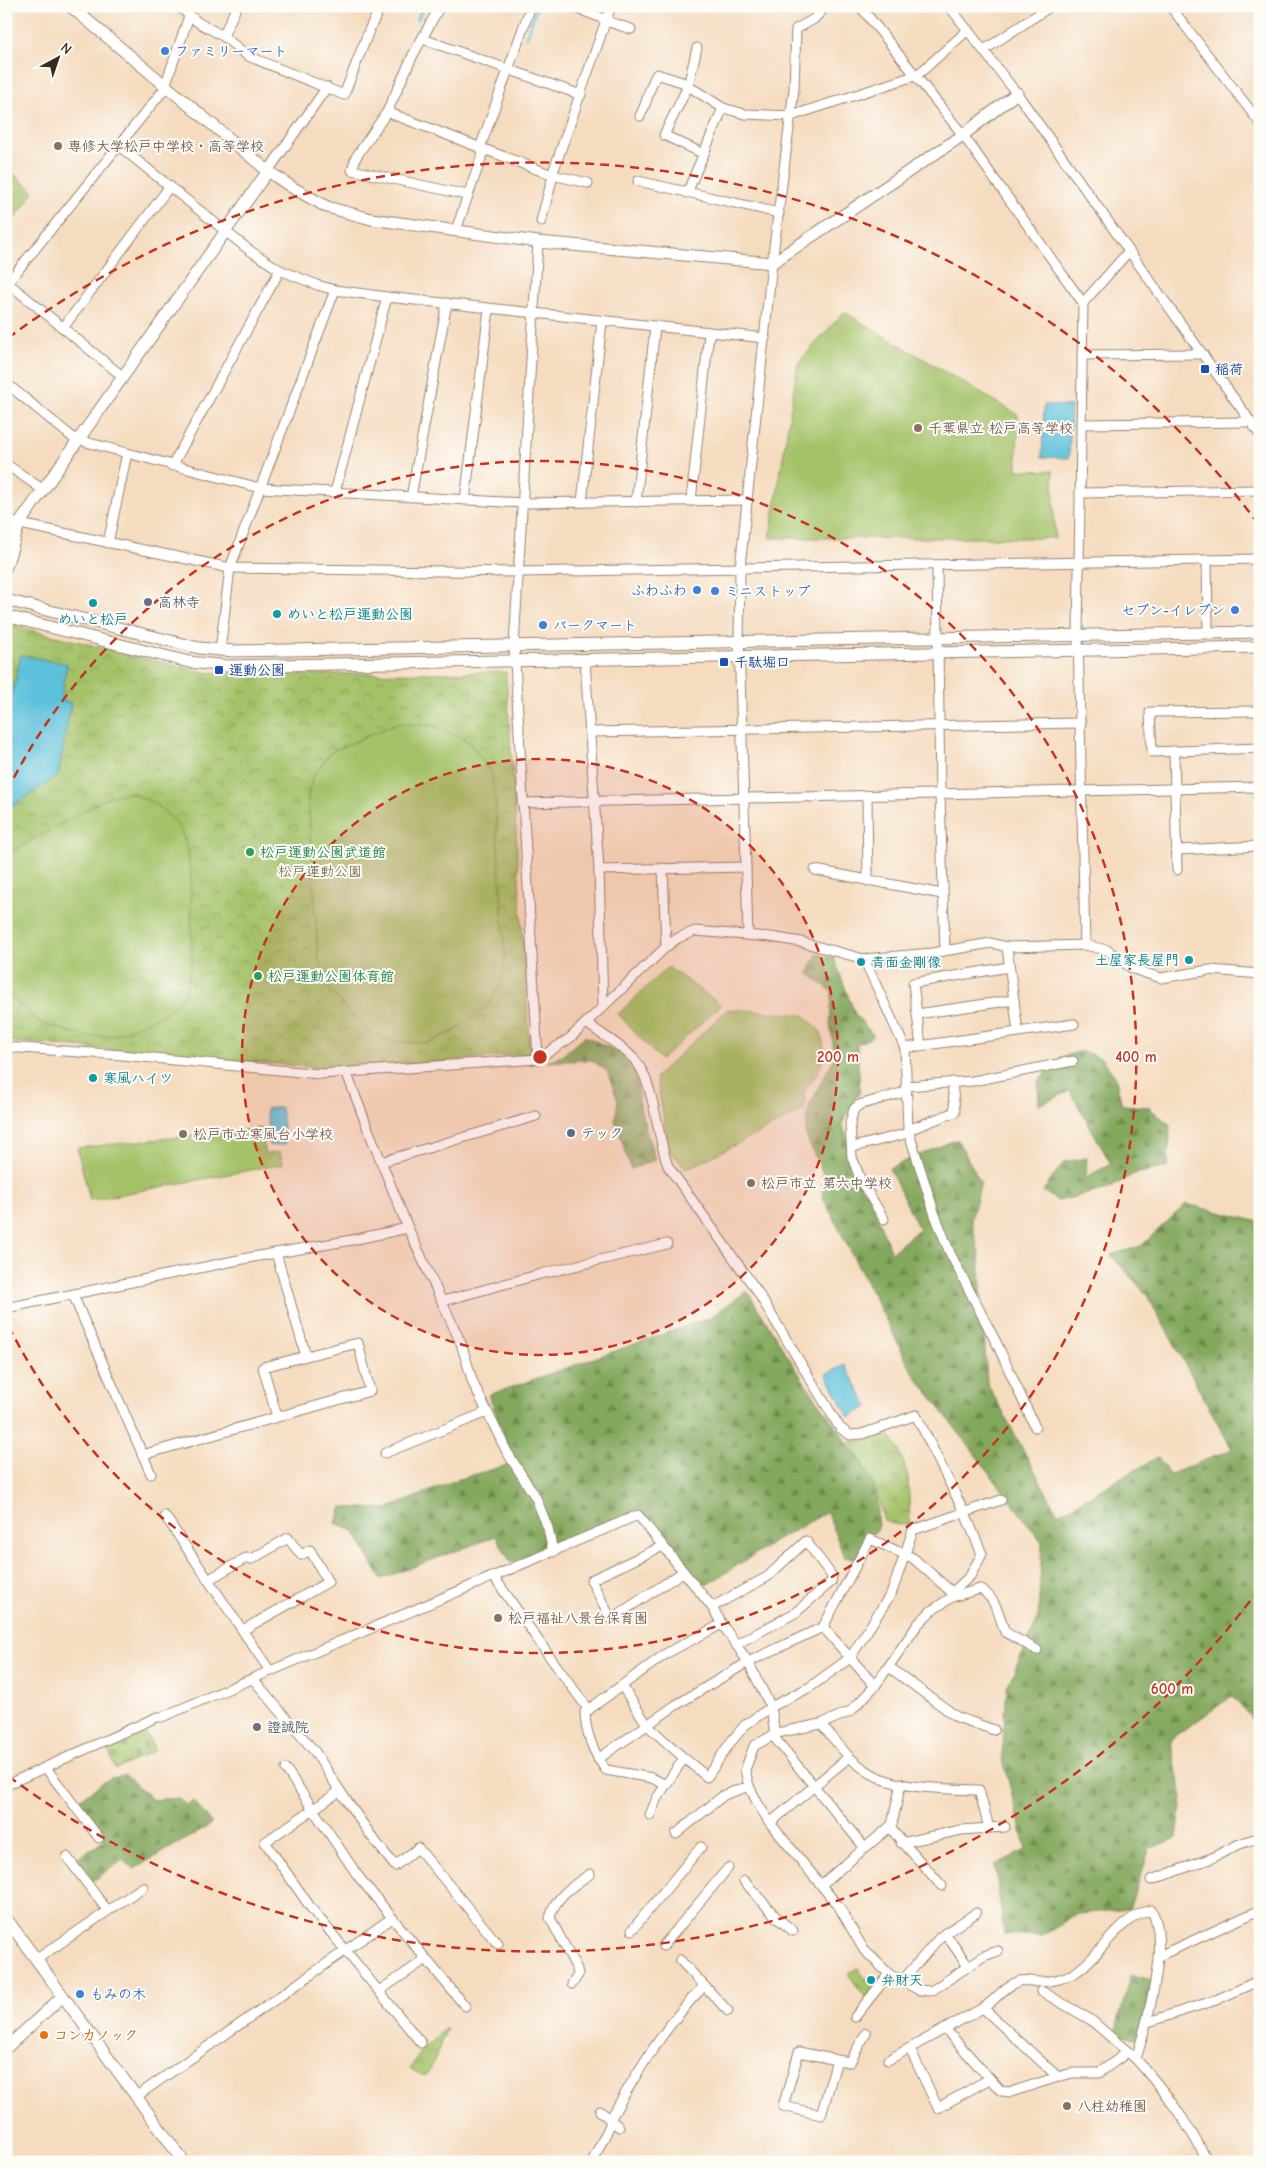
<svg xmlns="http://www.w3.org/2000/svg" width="1266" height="2168" viewBox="0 0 1266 2168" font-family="'Comic Neue','Klee One',sans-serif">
	<defs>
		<pattern id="forest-firs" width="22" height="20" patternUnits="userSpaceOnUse" patternTransform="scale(1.25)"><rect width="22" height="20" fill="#84a85d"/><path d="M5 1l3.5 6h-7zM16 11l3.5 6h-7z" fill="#6d894c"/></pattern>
		<pattern id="cemetery-stones" width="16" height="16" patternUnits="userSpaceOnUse" patternTransform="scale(1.25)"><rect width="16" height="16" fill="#a5c269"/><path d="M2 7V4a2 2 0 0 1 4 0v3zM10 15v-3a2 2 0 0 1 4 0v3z" fill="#889e56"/></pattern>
		<pattern id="park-crowns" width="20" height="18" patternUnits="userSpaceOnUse" patternTransform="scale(1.25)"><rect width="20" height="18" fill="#a5c269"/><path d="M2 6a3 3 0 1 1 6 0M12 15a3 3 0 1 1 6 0" fill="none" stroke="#889e56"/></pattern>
	</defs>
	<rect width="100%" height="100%" fill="#fdfcf7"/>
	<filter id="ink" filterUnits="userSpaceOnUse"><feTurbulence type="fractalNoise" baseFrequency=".02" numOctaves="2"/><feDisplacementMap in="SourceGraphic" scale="10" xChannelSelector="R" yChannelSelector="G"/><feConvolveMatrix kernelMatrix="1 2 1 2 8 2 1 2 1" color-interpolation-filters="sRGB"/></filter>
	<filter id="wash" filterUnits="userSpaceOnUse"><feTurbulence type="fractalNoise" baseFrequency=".0096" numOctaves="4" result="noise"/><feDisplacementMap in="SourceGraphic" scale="20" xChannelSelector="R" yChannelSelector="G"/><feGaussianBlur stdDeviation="1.12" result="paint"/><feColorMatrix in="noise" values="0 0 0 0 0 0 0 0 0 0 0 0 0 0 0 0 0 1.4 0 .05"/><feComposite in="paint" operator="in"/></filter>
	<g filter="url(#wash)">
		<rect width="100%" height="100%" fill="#f5dcc0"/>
		<!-- forest -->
		<g fill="url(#forest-firs)" stroke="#60693e">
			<polygon points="817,954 834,958 855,1014 874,1036 857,1044 860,1091 842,1124 891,1253 919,1229 889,1168 957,1139 981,1183 971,1220 979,1252 987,1383 1058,1514 1158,1457 1169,1475 1232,1449 1147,1295 1111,1255 1141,1246 1186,1204 1260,1222 1260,1729 1232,1696 1177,1735 1171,1742 1182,1798 1177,1838 1150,1849 1129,1909 1078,1914 1042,1936 1004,1934 995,1865 1026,1850 1002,1756 1007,1687 1038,1619 1042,1542 913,1373 822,1196 824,1176 805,1134 809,1106 835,1056 830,1025 832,992 808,973"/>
			<polygon points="585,1036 618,1052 635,1071 641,1111 655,1160 631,1169 615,1120 618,1101 607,1071 591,1060 547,1062 563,1055"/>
			<polygon points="1082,1051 1101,1058 1115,1076 1122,1105 1148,1107 1170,1125 1168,1167 1134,1174 1108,1189 1058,1201 1043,1191 1064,1162 1087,1158 1086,1177 1111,1164 1070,1091 1039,1105 1038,1081 1064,1056"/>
			<polygon points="747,1291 803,1380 859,1459 876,1492 878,1529 867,1539 856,1558 844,1557 827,1512 774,1542 708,1584 691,1577 642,1512 511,1563 496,1536 381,1579 354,1531 336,1523 342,1507 387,1509 456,1480 514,1463 489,1395 709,1318"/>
			<polygon points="125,1775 153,1800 179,1798 186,1805 194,1801 212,1824 134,1869 123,1860 91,1882 73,1861 105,1840 78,1800 110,1778"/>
			<polygon points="1130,1975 1153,1980 1142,2027 1136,2039 1115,2034"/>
		</g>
		<!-- cemetery -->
		<polygon fill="url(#cemetery-stones)" stroke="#707644" points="144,1730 155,1750 116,1769 107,1748"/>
		<!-- park -->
		<g fill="url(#park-crowns)" stroke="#707644">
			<polygon points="6,624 202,672 258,675 506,672 530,1054 346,1070 6,1041"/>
			<polygon points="886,1430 899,1450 908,1476 910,1524 898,1525 884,1521 873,1483 850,1442 862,1440"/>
			<polygon points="857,1968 866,1979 869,1977 875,1982 873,1985 875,1986 866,1998 848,1974"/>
			<polygon points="447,2027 440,2048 426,2077 410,2069 420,2052"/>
		</g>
		<!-- garden -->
		<g fill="#a5c269" stroke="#707644">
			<polygon points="6,168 34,191 6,232"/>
			<polygon points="844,312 1018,415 1017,470 1053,471 1055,538 770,538 798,363"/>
			<polygon points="397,723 434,726 469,742 491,772 495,801 505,955 502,983 487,1006 455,1031 428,1043 394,1042 372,1033 351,1015 326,985 318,955 308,795 313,776 331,752"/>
			<polygon points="130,793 146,799 162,809 177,823 187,845 191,875 192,962 185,994 165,1014 116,1035 88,1037 39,1023 6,991 6,855 110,796"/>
			<polygon points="668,967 721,1005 661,1060 618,1014"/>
			<polygon points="728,1009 804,1015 821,1032 825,1053 819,1070 804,1092 805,1110 687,1169 670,1151 656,1077"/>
			<polygon points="262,1128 265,1154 280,1152 283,1164 90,1200 77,1148"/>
		</g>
		<!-- water -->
		<g fill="#5dc1db" stroke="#4c767c">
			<polygon points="1044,405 1071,406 1069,458 1042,457"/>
			<polygon points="21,655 67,664 61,700 71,703 58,776 6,810 6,720"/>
			<polygon points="281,1107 285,1144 270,1146 266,1109"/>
			<polygon points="845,1365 868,1407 849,1417 826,1374"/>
		</g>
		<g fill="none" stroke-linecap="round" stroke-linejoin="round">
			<!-- stream -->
			<g stroke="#5dc1db" stroke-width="3">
				<polyline points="417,20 424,6"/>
				<polyline points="526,38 537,6"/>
			</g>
		</g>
	</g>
	<g filter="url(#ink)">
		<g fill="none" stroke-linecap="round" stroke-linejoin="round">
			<defs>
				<g id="street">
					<polyline points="178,6 199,23 223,36 248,56 344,95 370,28 381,6"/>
					<polyline points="440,6 413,55 387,112 356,157 352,170 467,195"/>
					<polyline points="571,6 607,20"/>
					<polyline points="860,6 963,135 1083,303"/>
					<polyline points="949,6 1021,99 1260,435"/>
					<polyline points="1170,6 1260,123"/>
					<polyline points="606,21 631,29"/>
					<polyline points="223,36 237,6"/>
					<polyline points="423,39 581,95"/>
					<polyline points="697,48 688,86 664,135 704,154"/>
					<polyline points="984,50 1051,6"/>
					<polyline points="165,86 189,16"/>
					<polyline points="387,112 552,175 588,183"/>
					<path d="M640,116C648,102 648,88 657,74L682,82L723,108L745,114L791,116L914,76L922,71L968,30"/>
					<polyline points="119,146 249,250 280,270 317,285 335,290 387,297 765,338"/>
					<polyline points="480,148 531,6"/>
					<polyline points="268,171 327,87"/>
					<polyline points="552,175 611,6"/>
					<polyline points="638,181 779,213"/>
					<polyline points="687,193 723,108"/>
					<polyline points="541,221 553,176"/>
					<polyline points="456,230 484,150"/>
					<polyline points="8,283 122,376"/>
					<polyline points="6,285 166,87"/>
					<polyline points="63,328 170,186"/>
					<polyline points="1082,355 1203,354"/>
					<polyline points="6,383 77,441"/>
					<polyline points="1081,424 1250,422"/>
					<polyline points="80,437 86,442 127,453 260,488 522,503 748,500"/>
					<polyline points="6,464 43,490"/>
					<polyline points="172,466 280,270"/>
					<polyline points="335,492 387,297"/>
					<polyline points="1080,493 1260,490"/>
					<polyline points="411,497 447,303"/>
					<polyline points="465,500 489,309"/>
					<polyline points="691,501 709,333"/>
					<polyline points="582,502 602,321"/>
					<polyline points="636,502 655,327"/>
					<polyline points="6,521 230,568 518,572 1260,559"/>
					<polyline points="108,543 127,453"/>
					<polyline points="1207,560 1208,633"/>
					<polyline points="937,565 940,795 945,950"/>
					<polyline points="220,651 230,568 335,290"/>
					<polyline points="585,661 599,870 603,1005"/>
					<polyline points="1260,711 1150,712 1152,752 1260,748"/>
					<polyline points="590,732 1081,723"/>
					<polyline points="1174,751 1177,870"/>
					<polyline points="1258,787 1260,841"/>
					<polyline points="867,796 868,881"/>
					<polyline points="522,803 1260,787"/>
					<polyline points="1177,850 1260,846"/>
					<polyline points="663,868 666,947"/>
					<polyline points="599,870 746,867"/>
					<polyline points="815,870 942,894"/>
					<polyline points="748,934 739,641 740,568 772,263 794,89 796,29 814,19 826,6"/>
					<polyline points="1085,945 1078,634 1083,303 1129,251"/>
					<polyline points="1007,947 1018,1032"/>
					<polyline points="864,959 905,1048 908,1130 935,1215 950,1253 998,1346 1035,1427"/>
					<polyline points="917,1014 1014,1000"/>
					<path d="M587,1023C601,1035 620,1044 633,1058C654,1078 657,1137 668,1166L757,1291L840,1428L850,1435L862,1434L916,1415L967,1518L982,1554L970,1576L957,1588L952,1597L931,1611L918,1624L875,1686L851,1711L821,1724L777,1733L754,1746L745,1770L749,1786L724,1795L676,1834"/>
					<polyline points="921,1046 913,983 1009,967"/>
					<polyline points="6,1047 122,1055 320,1074 538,1059 570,1038 666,947 678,938 695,931 771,937 801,942 864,959 932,953 991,943 1007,947 1085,945 1107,950 1133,969 1161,978 1210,970 1260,974"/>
					<polyline points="905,1048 1074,1024"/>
					<polyline points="538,1059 514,645 538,242"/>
					<polyline points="347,1074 368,1129 408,1228 461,1343 473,1383 507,1452 536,1498 548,1528 553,1552"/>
					<polyline points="906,1086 973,1081 1073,1061"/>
					<polyline points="908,1130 955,1112 952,1082"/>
					<polyline points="853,1147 909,1133"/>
					<polyline points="381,1162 536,1116"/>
					<polyline points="884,1219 861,1181 852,1157 850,1123 854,1109 859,1105 905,1092"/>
					<polyline points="276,1253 306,1356"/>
					<polyline points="73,1295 151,1474"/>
					<polyline points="443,1301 541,1274 667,1244"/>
					<polyline points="6,1308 253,1257 352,1240 408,1228"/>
					<polyline points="385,1453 487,1412"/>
					<polyline points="142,1455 370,1391 358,1343 263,1367 277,1417"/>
					<polyline points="165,1516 270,1671"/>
					<polyline points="663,1546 591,1580 611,1619 683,1572"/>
					<polyline points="494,1577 547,1653 589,1710"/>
					<polyline points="208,1580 246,1558 252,1559 288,1538 301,1555 310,1550 328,1582 243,1630"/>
					<path d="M952,1597L980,1589C996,1598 999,1615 1005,1632L1037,1650"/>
					<polyline points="712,1607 767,1577 806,1541 832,1576 831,1582 795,1613 737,1644"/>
					<polyline points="823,1627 870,1539 913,1558 954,1594"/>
					<polyline points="889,1667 957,1717 994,1730"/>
					<polyline points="253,1679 315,1752 340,1791 265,1842 311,1908 421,2043"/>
					<polyline points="622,1686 648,1726 684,1758"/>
					<polyline points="821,1724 849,1757"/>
					<polyline points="775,1735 771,1707 748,1662 823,1627 875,1686"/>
					<polyline points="773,1736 864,1847"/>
					<path d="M598,1759L676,1705L748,1662L722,1624L667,1653L585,1712C585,1732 594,1754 606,1770L652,1778L666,1785"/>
					<polyline points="46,1768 99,1838"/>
					<polyline points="286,1769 358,1876 426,1959 379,1991"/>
					<polyline points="6,1785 157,1717 162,1717 638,1515 712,1607 722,1624"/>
					<polyline points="749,1786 758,1804 770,1823 839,1907 864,1950 889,1974 919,1990 931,1991 984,1956 998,1951"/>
					<polyline points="340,1791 372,1837 395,1866 418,1848 498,1944"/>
					<polyline points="650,1815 657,1798 684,1758 707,1777 730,1743 745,1725 771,1707 810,1687 850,1658 892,1592 913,1530 1001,1500"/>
					<path d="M770,1823L849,1757C858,1765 867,1772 878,1777C903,1789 951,1789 979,1790L989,1828"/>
					<polyline points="889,1827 942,1886"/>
					<polyline points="901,1843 961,1830 1005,1827"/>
					<polyline points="67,1857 107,1910"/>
					<polyline points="1151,1880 1212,1858 1237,1845 1260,1837"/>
					<polyline points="744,1881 776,1917 793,1931"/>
					<polyline points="821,1885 892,1825 901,1783"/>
					<polyline points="632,1930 701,1847"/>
					<polyline points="945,1933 968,1966"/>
					<polyline points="663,1946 728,1868"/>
					<polyline points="1159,1956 1260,1910"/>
					<polyline points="37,1959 143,1887"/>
					<polyline points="426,1959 465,2006"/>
					<polyline points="680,1960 728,2011"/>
					<polyline points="902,1981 940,1937 976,1913"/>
					<path d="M572,1984L578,1975L577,1969L550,1918C555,1896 573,1886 590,1874"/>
					<polyline points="1041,1991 1091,2020 1136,2059"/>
					<path d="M983,2008C996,2000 1005,1985 1020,1981C1026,1979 1033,1982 1039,1982C1050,1982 1067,1978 1076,1972C1103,1954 1117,1918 1151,1910C1171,1939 1146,2026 1136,2059C1167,2094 1186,2120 1208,2162"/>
					<polyline points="855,2017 889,1974"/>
					<polyline points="1148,2022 1216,2000 1260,1980"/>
					<polyline points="910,2049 938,2108 989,2079"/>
					<polyline points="837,2060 799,2052 783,2106 821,2115 837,2060 850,2062 866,2033"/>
					<polyline points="888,2060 983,2008 1058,2077 1011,2092 1001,2091 946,2030"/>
					<polyline points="1058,2077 1072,2073 1099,2073 1121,2057 1126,2050"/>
					<polyline points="137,2096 392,1918"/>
					<polyline points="600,2111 619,2127"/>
					<path d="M592,2162L610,2125V2120C637,2072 665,2025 704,1986"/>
				</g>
				<g id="secondary">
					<polyline points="70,6 268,171 293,188 327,207 371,219 538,242 772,263 963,135 1017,93"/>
					<polyline points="6,567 19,524 268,171"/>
					<polyline points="6,600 199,648 233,651 1260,632"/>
					<polyline points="6,616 189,662 227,666 1260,647"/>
					<polyline points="6,1918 184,2162"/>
					<polyline points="6,2048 63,1996"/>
				</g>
			</defs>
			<!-- street casing -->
			<use href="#street" stroke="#98836f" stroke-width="11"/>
			<!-- secondary casing -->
			<use href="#secondary" stroke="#98836f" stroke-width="13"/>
			<!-- street -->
			<use href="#street" stroke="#fff" stroke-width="9"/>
			<!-- secondary -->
			<use href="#secondary" stroke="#fff" stroke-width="11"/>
		</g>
	</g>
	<!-- distance rings -->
	<circle cx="540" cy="1057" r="298" fill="#c8321e" fill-opacity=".12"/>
	<g fill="none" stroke="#c8321e" stroke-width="2.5" stroke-dasharray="9 6">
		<circle cx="540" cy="1057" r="298"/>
		<path d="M7 791A596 596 0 1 1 7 1323"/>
		<path d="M1259 1589A894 894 0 0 1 8 1776M8 338A894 894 0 0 1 1259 525"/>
	</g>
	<!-- markers -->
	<g fill="#3f7fe0" stroke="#fdfcf7" stroke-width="2">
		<circle cx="165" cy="51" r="5"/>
		<circle cx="697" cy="590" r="5"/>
		<circle cx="715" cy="591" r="5"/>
		<circle cx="1235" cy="610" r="5"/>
		<circle cx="543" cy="625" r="5"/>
		<circle cx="80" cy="1994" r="5"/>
	</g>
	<g fill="#8d6e63" stroke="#fdfcf7" stroke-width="2">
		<circle cx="58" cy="146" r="5"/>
		<circle cx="918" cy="428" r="5"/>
		<circle cx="183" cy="1134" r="5"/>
		<circle cx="751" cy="1183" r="5"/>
		<circle cx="498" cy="1618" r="5"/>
		<circle cx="1067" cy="2106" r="5"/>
	</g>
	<g fill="#1a4fb4" stroke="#fdfcf7" stroke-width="2">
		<rect x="1200" y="364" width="10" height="10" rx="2.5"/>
		<rect x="719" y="657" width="10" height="10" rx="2.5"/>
		<rect x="214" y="665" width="10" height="10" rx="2.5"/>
	</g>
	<g fill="#6b7280" stroke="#fdfcf7" stroke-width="2">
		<circle cx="148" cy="602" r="5"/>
		<circle cx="257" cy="1727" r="5"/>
	</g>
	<g fill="#0f9aa8" stroke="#fdfcf7" stroke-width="2">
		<circle cx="93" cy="603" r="5"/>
		<circle cx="277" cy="614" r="5"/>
		<circle cx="1189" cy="960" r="5"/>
		<circle cx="861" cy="962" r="5"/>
		<circle cx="93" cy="1078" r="5"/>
		<circle cx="871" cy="1980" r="5"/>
	</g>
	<g fill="#2e9e5b" stroke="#fdfcf7" stroke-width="2">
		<circle cx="250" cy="852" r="5"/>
		<circle cx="258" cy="976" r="5"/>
	</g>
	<circle fill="#5c6f8a" stroke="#fdfcf7" stroke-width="2" cx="571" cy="1133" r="5"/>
	<circle fill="#e8710a" stroke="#fdfcf7" stroke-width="2" cx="44" cy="2035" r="5"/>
	<g text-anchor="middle" stroke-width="4" stroke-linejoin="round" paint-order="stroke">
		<!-- shop labels -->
		<g font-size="14" font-weight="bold" fill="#366cbe" stroke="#fdfcf7" text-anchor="start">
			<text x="175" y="56">ファミリーマート</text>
			<text x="687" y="595" text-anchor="end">ふわふわ</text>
			<text x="725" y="596">ミニストップ</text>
			<text x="1225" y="615" text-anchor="end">セブン-イレブン</text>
			<text x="553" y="630">パークマート</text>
			<text x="90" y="1999">もみの木</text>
		</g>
		<!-- education labels -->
		<g font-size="14" font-weight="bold" fill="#785e54" stroke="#fdfcf7" text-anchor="start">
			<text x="68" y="151">専修大学松戸中学校・高等学校</text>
			<text x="928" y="433">千葉県立 松戸高等学校</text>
			<text x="193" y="1139">松戸市立寒風台小学校</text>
			<text x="761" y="1188">松戸市立 第六中学校</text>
			<text x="508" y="1623">松戸福祉八景台保育園</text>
			<text x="1077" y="2111">八柱幼稚園</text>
		</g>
		<!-- transit labels -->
		<g font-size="14" font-weight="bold" fill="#164399" stroke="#fdfcf7" text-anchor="start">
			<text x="1215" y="374">稲荷</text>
			<text x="734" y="667">千駄堀口</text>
			<text x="229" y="675">運動公園</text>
		</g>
		<!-- worship labels -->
		<g font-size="14" font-weight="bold" fill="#5b616d" stroke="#fdfcf7" text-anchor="start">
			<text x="158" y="607">高林寺</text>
			<text x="267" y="1732">證誠院</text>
		</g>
		<!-- culture labels -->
		<g font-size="14" font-weight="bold" fill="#0d838f" stroke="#fdfcf7" text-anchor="start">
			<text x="287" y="619">めいと松戸運動公園</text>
			<text x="93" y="624" text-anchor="middle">めいと松戸</text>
			<text x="1179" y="965" text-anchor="end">土屋家長屋門</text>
			<text x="871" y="967">青面金剛像</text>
			<text x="103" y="1083">寒風ハイツ</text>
			<text x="881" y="1985">弁財天</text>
		</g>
		<!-- leisure labels -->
		<g font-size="14" font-weight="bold" fill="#27864d" stroke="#fdfcf7" text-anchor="start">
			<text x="260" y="857">松戸運動公園武道館</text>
			<text x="268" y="981">松戸運動公園体育館</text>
		</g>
		<!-- park labels -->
		<g font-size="14" fill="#5b5834" stroke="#fdfcf7">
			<text x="320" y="876">松戸運動公園</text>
		</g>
		<!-- service labels -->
		<g font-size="14" font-weight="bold" fill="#4e5e75" stroke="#fdfcf7" text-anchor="start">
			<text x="581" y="1138">テック</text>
		</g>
		<!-- food labels -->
		<g font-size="14" font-weight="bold" fill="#c56008" stroke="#fdfcf7" text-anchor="start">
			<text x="54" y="2040">コンカノック</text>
		</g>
	</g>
	<circle cx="540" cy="1057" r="8" fill="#c8321e" stroke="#fdfcf7" stroke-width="2.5"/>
	<g font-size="15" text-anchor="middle" font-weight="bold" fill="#c8321e" stroke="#fdfcf7" stroke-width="4" stroke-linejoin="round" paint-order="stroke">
		<text x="838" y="1062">200 m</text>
		<text x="1136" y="1062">400 m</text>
		<text x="1172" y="1694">600 m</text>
	</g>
	<!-- margin -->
	<rect width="1266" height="2168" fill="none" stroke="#fdfcf7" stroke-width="25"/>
	<!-- north arrow -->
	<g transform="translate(58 58) rotate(40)" stroke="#fdfcf7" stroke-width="4" paint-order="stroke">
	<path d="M0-4L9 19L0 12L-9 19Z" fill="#3b2a1e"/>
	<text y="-8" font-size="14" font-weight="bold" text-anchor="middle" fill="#3b2a1e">N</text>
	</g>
</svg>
